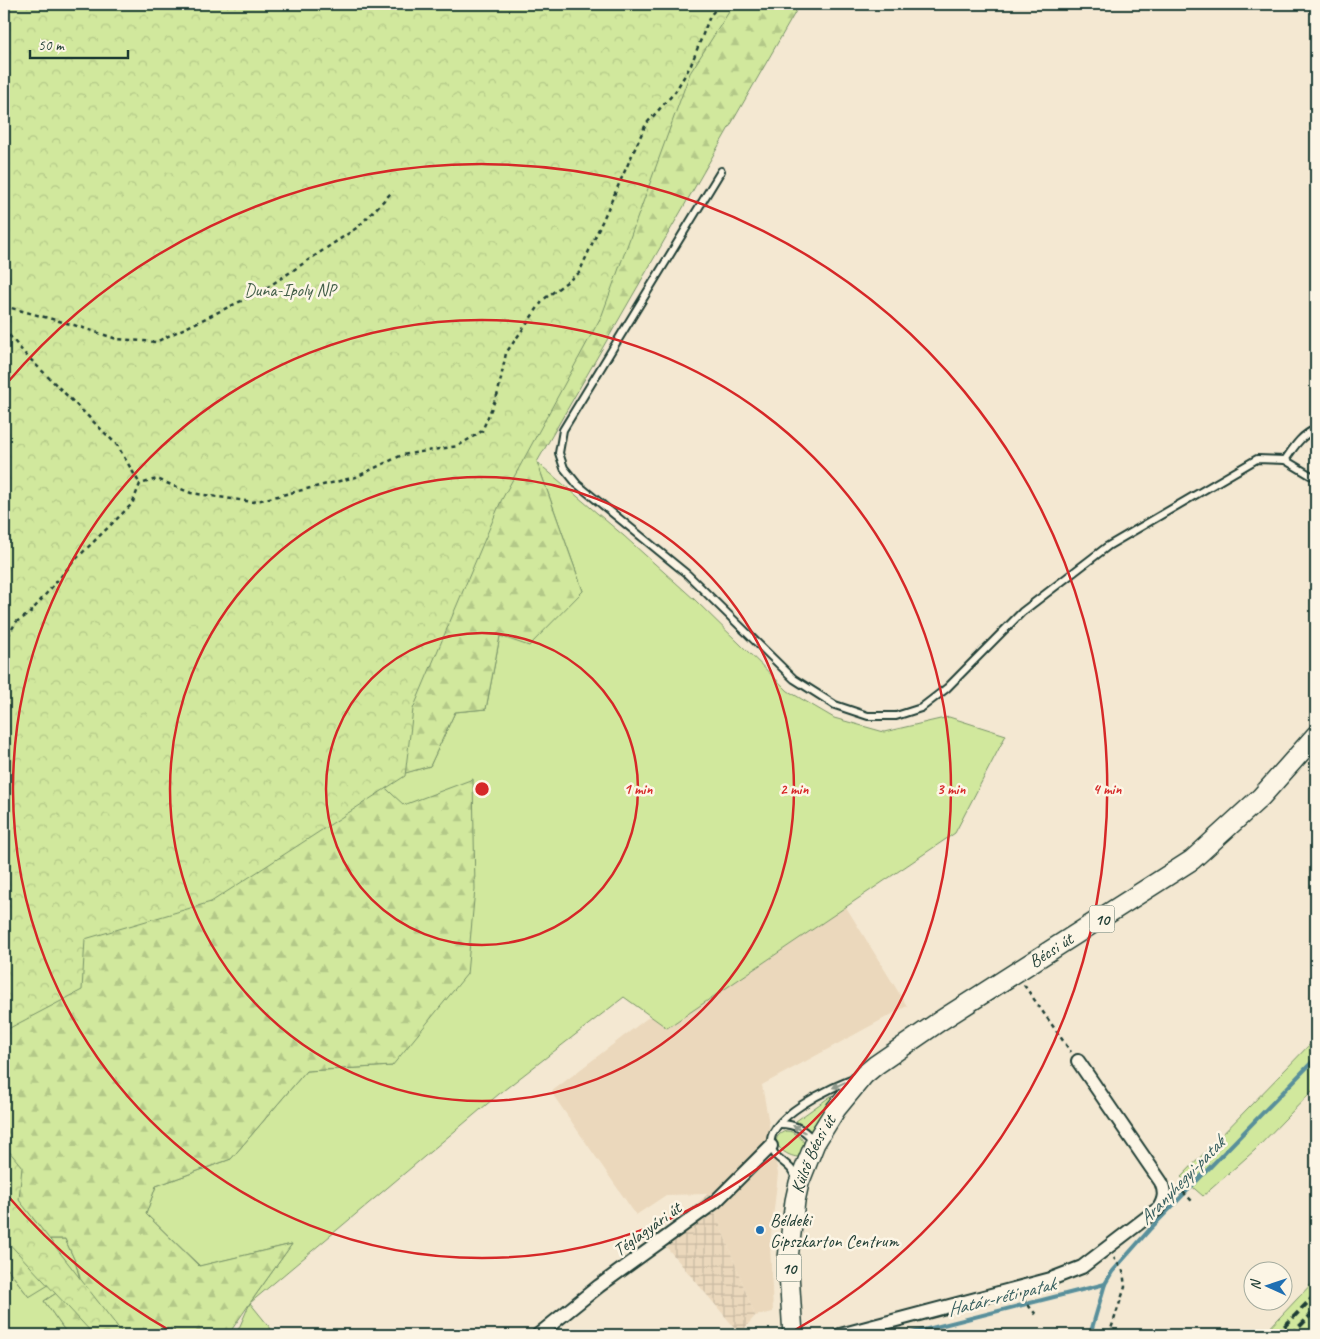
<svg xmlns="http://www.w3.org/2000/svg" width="1320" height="1339" viewBox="0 0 1320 1339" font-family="Caveat,sans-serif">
	<defs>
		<pattern id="industrial-grid" width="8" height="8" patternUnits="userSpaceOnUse" patternTransform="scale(1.25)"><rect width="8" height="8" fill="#ebd8bc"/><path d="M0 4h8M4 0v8" fill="none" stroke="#c9baa2"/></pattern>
		<pattern id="forest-firs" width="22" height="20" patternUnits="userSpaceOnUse" patternTransform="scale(1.25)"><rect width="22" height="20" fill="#d1e89d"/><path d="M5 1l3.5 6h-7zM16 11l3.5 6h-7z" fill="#b3c888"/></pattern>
		<pattern id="park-crowns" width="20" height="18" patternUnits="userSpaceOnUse" patternTransform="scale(1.25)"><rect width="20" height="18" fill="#d1e89d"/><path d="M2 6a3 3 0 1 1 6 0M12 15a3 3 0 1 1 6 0" fill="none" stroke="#b3c888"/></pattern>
	</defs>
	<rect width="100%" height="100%" fill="#f4e8d2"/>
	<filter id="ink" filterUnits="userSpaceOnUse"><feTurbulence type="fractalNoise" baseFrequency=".02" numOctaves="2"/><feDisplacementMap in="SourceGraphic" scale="10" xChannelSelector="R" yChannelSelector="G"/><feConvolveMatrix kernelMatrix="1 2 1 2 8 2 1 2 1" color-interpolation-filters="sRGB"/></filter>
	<g filter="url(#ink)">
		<!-- built -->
		<polygon fill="#ebd8bc" points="846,907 907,1006 762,1085 778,1174 770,1244 773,1312 755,1316 708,1194 666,1195 636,1215 551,1092 650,1016 667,1028"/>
		<!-- industrial -->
		<polygon fill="url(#industrial-grid)" points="708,1194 755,1316 740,1334 658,1237"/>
		<!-- grass -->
		<g fill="#d1e89d" stroke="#789268">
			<polygon points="537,462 624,536 695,600 788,691 834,718 884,732 949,717 1006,735 955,833 667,1028 624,997 499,1094 250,1303 276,1335 236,1335 250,1303 292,1244 200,1266 146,1214 156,1186 231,1159 306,1071 392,1066 473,780 404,806 378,780 430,766 455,712 486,709 500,636 583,591"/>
			<polygon points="1316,1038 1316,1087 1255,1150 1203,1196 1181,1177"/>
			<polygon points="831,1096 834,1096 835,1098 811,1132 808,1128 796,1121"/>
			<path d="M786,1131C795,1131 803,1138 805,1146L802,1154L798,1157C783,1156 765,1138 786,1131Z"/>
			<polygon points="50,1239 65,1239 75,1261 80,1278 44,1301 68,1335 4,1335 4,1264 29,1297"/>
			<polygon points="1316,1279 1316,1335 1263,1335"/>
			<polygon points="143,1330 174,1330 177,1335 141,1335"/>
		</g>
		<!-- forest -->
		<polygon fill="url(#forest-firs)" stroke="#789268" points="4,4 800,4 537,462 583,591 529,646 500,636 486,709 455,712 430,766 378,781 404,805 473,779 475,889 467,974 392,1066 306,1071 231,1159 156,1186 146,1214 199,1266 292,1244 250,1303 228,1335 177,1335 174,1330 144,1330 141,1335 68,1335 44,1301 80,1278 75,1261 65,1239 50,1239 65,1275 29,1297 4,1264"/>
		<!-- park -->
		<g fill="url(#park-crowns)" stroke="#789268">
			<polygon points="4,4 734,4 690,73 602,315 501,501 413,709 405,776 211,902 85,939 82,990 4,1031"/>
			<polygon points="4,1145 22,1167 19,1200 124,1335 94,1335 4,1238"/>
		</g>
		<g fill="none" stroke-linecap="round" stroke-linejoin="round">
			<!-- stream -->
			<g stroke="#588f9b" stroke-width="4">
				<polyline points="904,1335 1105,1284"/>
				<polyline points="1090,1335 1105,1284 1112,1272 1151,1228 1316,1058"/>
			</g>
			<defs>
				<g id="lane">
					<polyline points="721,171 563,430 559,453 564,468 577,484 687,574 794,679 835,705 868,716 896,716 921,708 947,688 1022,612 1108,546 1257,459 1285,460 1310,475 1316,477"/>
					<path d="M1285,460C1294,447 1301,435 1316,429"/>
					<path d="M780,1124C794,1124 806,1130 814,1142"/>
					<path d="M797,1179C795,1176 793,1172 791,1169C784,1161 773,1157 771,1146C765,1118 833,1086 854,1079"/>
				</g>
				<g id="street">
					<polyline points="538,1335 599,1286 715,1202 771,1146"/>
					<path d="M840,1335L1051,1279L1082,1267L1159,1208C1165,1198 1165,1192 1161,1182L1078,1061"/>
				</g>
				<g id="primary">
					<path id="s1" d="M793,1335L788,1258L795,1201L799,1183L815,1143L836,1109L864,1075L876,1065L940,1021L1192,860L1261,797L1316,735"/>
				</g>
			</defs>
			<!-- lane casing -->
			<use href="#lane" stroke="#1f3d34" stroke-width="10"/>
			<!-- street casing -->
			<use href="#street" stroke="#1f3d34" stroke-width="16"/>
			<!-- primary casing -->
			<use href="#primary" stroke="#1f3d34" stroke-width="22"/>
			<!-- path -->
			<g stroke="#1f3d34" stroke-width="2.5" stroke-dasharray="4 4" stroke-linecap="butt">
				<polyline points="4,306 74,325 117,339 156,342 262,291 358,227 393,191"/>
				<polyline points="4,329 25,354 117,445 140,484"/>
				<polyline points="4,643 16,622 29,614 74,561 132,504 140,484 157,479 191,493 253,502 356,477 402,455 458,446 482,431 498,393 506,353 544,299 579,273 646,124 675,92 691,65 710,16 720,4"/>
				<polyline points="1024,985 1071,1052"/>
				<polyline points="1176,1189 1181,1190 1192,1201"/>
				<polyline points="1023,1299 1038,1317"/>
				<polyline points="1109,1335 1125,1287 1123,1271 1114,1258"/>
			</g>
			<!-- lane -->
			<use href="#lane" stroke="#fcf5e5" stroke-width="6"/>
			<!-- street -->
			<use href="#street" stroke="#fcf5e5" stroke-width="12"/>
			<!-- primary -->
			<use href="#primary" stroke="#fcf5e5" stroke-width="19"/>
			<!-- rail -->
			<g stroke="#1f3d34" stroke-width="4" stroke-dasharray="8 4" stroke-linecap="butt">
				<polyline points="1276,1335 1316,1294"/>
				<polyline points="1291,1335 1316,1310"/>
			</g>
		</g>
		<!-- one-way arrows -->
		<defs><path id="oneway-solid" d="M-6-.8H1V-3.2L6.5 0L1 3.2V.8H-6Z" transform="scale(1.25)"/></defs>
		<g fill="#8e998c">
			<use href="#oneway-solid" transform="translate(839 1085) rotate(156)"/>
			<use href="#oneway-solid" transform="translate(799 1129) rotate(-150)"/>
		</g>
	</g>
	<!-- distance rings -->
	<g fill="none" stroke="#d62828" stroke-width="2.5">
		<circle cx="482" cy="789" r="156"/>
		<circle cx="482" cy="789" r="312"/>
		<circle cx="482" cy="789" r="469"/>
		<path d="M174 1333A625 625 0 0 1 7 1195M7 383A625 625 0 1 1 790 1333"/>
	</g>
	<!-- markers -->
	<circle fill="#1f6fb2" stroke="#fcf5e5" stroke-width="2" cx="760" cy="1230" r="5"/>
	<g text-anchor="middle" stroke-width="5" stroke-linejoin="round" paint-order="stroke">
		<!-- shield labels -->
		<g fill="#fcf5e5" stroke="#617469" stroke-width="1">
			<rect x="1089.5" y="905.5" width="25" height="27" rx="4"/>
			<rect x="776.5" y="1254.5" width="25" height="27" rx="4"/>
		</g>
		<g font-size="16" font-weight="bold" fill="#1f3d34">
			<text x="1102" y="925">10</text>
			<text x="789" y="1274">10</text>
		</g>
		<!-- park labels -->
		<g font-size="18" fill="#435f49" stroke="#fcf5e5">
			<text x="290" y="296">Duna-Ipoly NP</text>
		</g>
		<!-- street labels -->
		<g font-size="18" fill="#1f3d34" stroke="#fcf5e5">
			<text dy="6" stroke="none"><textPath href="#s1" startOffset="505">Bécsi út</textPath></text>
			<text dy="6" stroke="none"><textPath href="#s1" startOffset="185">Külső Bécsi út</textPath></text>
			<text transform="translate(647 1229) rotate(-36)" y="6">Téglagyári út</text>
		</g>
		<!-- poi labels -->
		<g font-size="18" fill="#1f3d34" stroke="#fcf5e5" text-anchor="start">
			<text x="770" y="1226">Béldeki<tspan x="770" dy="21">Gipszkarton Centrum</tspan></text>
		</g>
		<!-- water labels -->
		<g font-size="19" font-style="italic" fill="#375f5f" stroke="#fcf5e5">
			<text transform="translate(1181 1180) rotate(-46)" y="7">Aranyhegyi-patak</text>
			<text transform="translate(1001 1296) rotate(-14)" y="7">Határ-réti patak</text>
		</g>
	</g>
	<circle cx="482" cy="789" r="8" fill="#d62828" stroke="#fcf5e5" stroke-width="2.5"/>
	<g font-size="15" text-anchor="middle" font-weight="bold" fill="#d62828" stroke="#fcf5e5" stroke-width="5" stroke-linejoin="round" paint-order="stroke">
		<text x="638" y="794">1 min</text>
		<text x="794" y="794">2 min</text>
		<text x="951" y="794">3 min</text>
		<text x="1107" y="794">4 min</text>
	</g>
	<!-- margin -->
	<rect width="1320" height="1339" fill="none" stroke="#fcf5e5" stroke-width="20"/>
	<rect x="10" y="10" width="1300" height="1319" fill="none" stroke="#1f3d34" stroke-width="2" filter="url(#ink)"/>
	<!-- north arrow -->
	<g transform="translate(1268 1286) rotate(273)"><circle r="24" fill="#fcf5e5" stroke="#a4ab9e"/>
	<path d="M0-4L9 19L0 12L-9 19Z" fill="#1f6fb2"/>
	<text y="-8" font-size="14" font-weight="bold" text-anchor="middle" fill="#1f3d34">N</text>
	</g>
	<!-- scale -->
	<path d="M30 50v8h98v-8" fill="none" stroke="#1f3d34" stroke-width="2.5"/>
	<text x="38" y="50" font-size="15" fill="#1f3d34" stroke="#fcf5e5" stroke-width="4" paint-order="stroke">50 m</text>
</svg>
